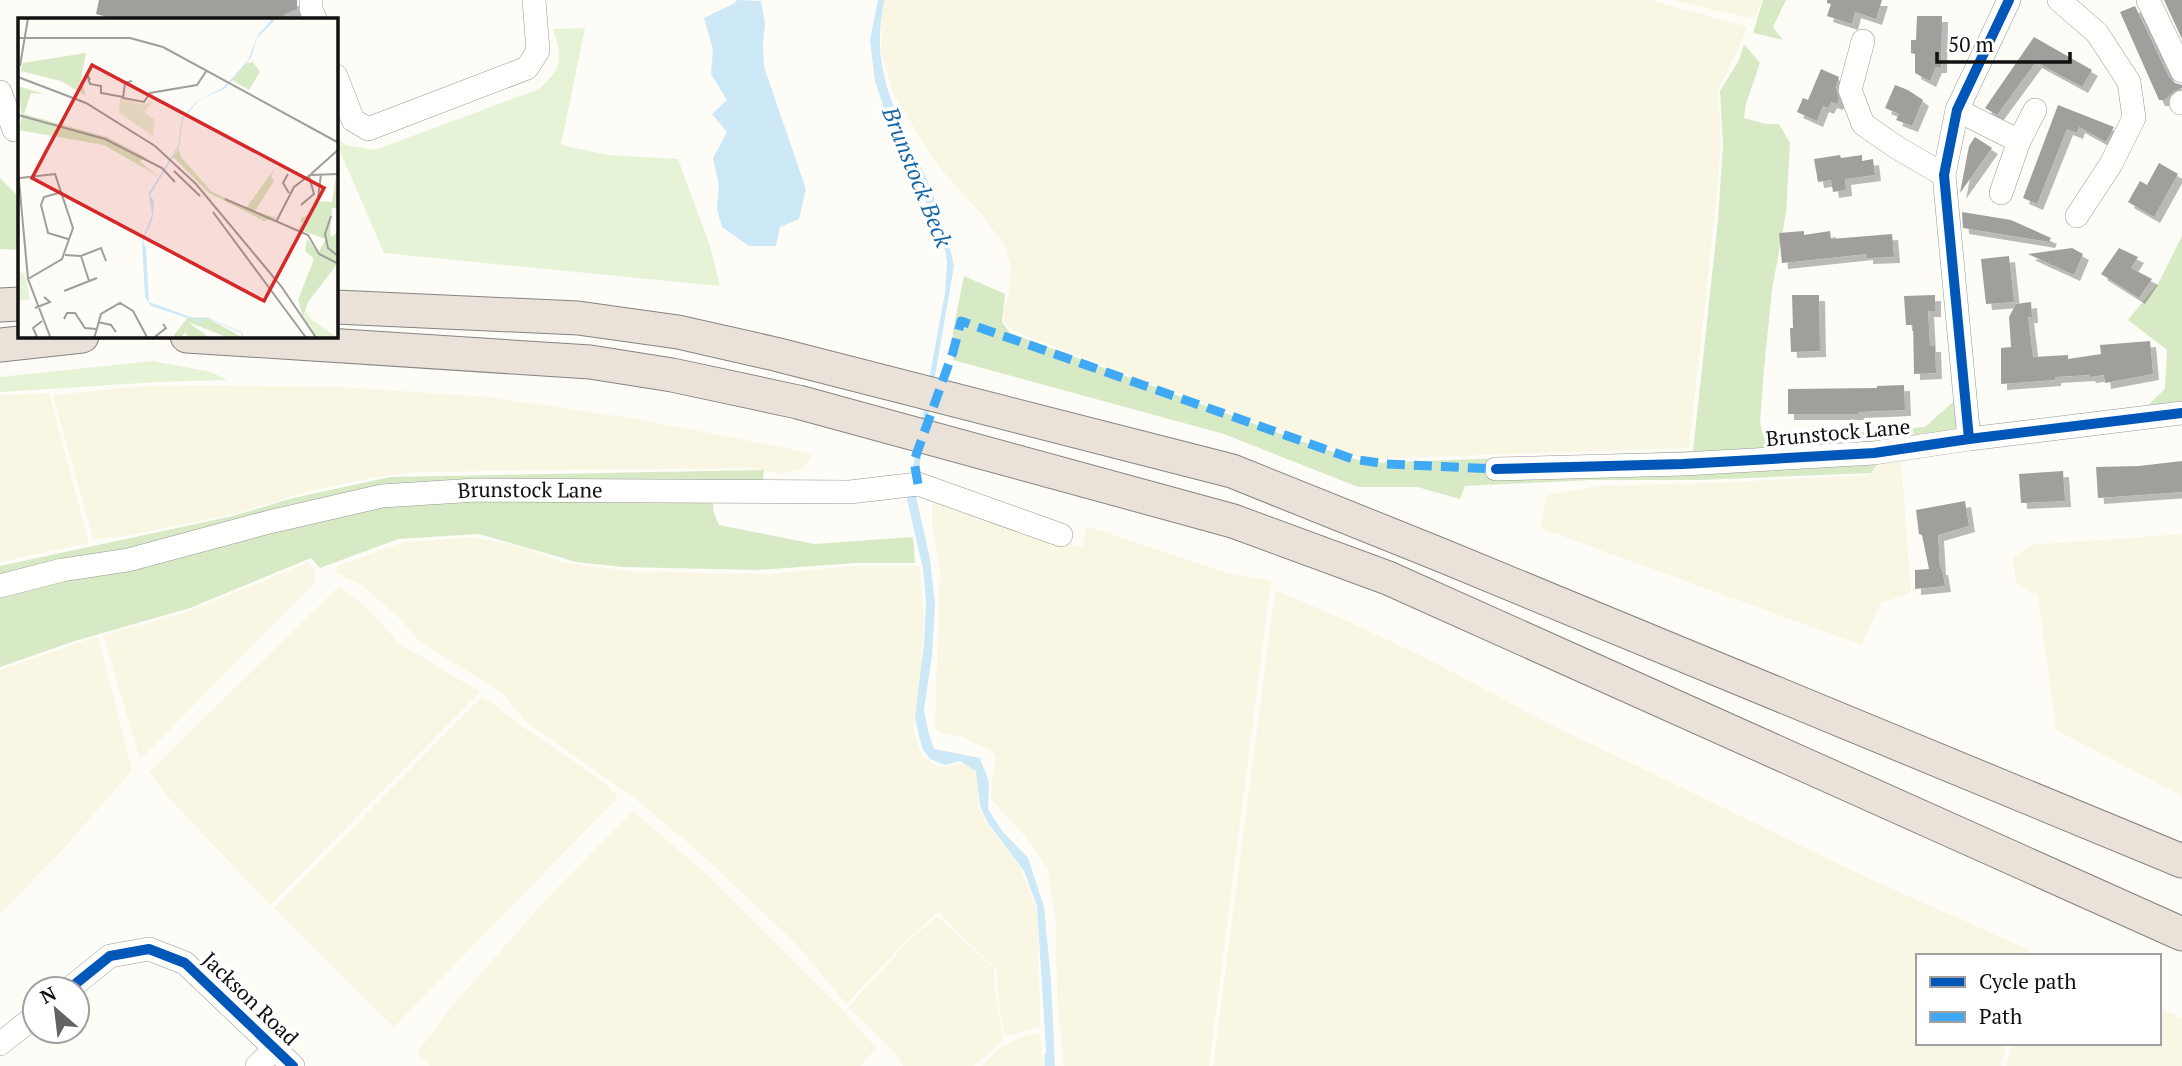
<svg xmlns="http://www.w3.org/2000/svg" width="2182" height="1066" viewBox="0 0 2182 1066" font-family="'PT Serif',serif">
	<defs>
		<filter id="shadow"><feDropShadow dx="6" dy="6" stdDeviation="0" flood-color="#0004"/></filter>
	</defs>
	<rect width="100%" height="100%" fill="#fdfcf7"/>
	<!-- farmland -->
	<g fill="#f9f7e4">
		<polygon points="884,0 1650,0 1748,27 1718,91 1721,139 1718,185 1689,448 1365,459 1243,418 1011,330 1004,321 1004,310 1009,292 1011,267 1004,245 984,217 950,180 930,154 892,91 881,51 882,5"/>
		<polygon points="1671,0 1762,0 1754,19"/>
		<polygon points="205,385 341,387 489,397 637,419 796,450 812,455 803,468 783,474 750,468 413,472 371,478 310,491 241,512 123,537 93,539 53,395 143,386"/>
		<polygon points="49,393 89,543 0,562 0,395"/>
		<polygon points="1901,459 1911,593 1881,603 1861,645 1540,528 1547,495 1600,486 1731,482 1870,475 1884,461"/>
		<polygon points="932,503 1082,547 1087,526 1227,573 1271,581 1209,1066 1064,1066 1057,997 1056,925 1048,871 1030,842 991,799 991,781 996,759 992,751 962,737 938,732 935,726 940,570 932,526"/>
		<polygon points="2182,534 2182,796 2056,730 2038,596 2016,583 2013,558 2030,545"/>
		<polygon points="472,537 522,547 566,563 630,571 769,574 850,566 920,566 924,618 919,700 913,730 922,756 938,766 955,766 963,763 972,767 978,777 978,806 986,822 1020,867 1038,913 1040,1027 1004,1037 998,995 997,970 938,912 903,944 846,1004 798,946 700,853 638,801 525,721 504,694 420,642 400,619 362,585 336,573 337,566 404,542"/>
		<polygon points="309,562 314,570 316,581 140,760 103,635 184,613"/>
		<polygon points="339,586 367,608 399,643 480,692 270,905 169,798 149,772"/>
		<polygon points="1275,590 1336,616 1422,656 1546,722 1868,878 2030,950 2028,956 1918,956 1918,1043 2007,1043 2001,1066 1213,1066"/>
		<polygon points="98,636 132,770 66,846 0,914 0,670"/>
		<polygon points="481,697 495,705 520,725 603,781 618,797 394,1027 274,908"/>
		<polygon points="633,811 712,879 839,1006 876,1048 860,1066 430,1066 417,1053 453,1005 550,895"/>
		<polygon points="937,916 994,969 995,990 1003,1039 974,1066 903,1066 894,1052 848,1007 909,941"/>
		<polygon points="2159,1008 2182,1018 2182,1066 2006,1066 2012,1043 2159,1043"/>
		<polygon points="1040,1032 1043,1066 982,1066 998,1049 1022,1037"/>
	</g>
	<!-- green -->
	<g fill="#e7f3d7">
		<path d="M585,28L561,145L608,155L678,159L710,246L720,286L384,253L336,142V136L345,145L375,150L539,89C562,68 563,59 553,29Z"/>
		<polygon points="153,361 211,372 227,380 158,382 0,392 0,377"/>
	</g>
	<!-- forest -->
	<g fill="#d8eac5">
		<polygon points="1763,0 1786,0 1773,27 1783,40 1753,33"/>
		<polygon points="1744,44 1760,63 1746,104 1744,118 1766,124 1779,124 1790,143 1786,213 1772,290 1764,369 1760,422 1764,438 1770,440 1925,427 1953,402 1956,404 1959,430 1881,461 1871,473 1699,480 1591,480 1465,486 1460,499 1417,487 1358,487 1224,434 953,360 953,331 964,276 1005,294 1002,322 1010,333 1295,439 1367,463 1693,451 1718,220 1723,145 1720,91 1739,60"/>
		<polygon points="0,178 19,197 19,250 0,249"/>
		<polygon points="2182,236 2182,420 2145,408 2165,389 2167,350 2128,320 2159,282"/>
		<polygon points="764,470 762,492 713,488 713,510 719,525 814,544 913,537 915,563 855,563 757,570 622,567 576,562 479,534 398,539 320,568 311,558 190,608 75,641 0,667 0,566 233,516 289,499 390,477"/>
	</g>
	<!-- water -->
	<g fill="#cde8f7">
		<polygon points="737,0 761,1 765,23 763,44 764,67 806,189 799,219 780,227 776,246 749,246 722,227 717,209 719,185 713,158 727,132 712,114 727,100 711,74 713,50 704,18 735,3"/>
		<path d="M878,0H884C882,15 879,33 880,48C883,91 902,127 920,164C933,192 949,237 954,266L915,492L930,559L935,605L932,655L924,710L928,731L934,749L980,758L989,782L988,809L1002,831L1028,858L1044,907L1051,981L1055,1066H1047L1037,906L1024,871L988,823L980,806L976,771L960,761L945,765L930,759L922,748L915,718L924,643L926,602L923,569L907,499L945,293L947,262L945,250L907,153L884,108L875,81L870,40Z"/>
	</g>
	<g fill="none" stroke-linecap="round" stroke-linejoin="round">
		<!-- stream -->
		<polyline stroke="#cde8f7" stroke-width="5" points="1047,1055 1047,1066"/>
	</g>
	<!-- building -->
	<g fill="#a19f9c" filter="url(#shadow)">
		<polygon points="99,0 297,0 297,9 284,15 286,19 115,19 96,14"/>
		<polygon points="1827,0 1882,0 1876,19 1855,12 1852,24 1827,16 1831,4 1827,3"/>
		<polygon points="2164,0 2182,0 2182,39"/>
		<polygon points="2135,6 2169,77 2175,83 2182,85 2182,88 2173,92 2165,100 2159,100 2120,12"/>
		<polygon points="1917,16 1942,16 1941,67 1936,67 1930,81 1915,73 1915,54 1911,53 1911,40 1916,40"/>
		<polygon points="2034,37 2092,70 2082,87 2036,62 1997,115 1985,108"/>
		<polygon points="1821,69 1839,77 1836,87 1839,99 1837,104 1831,102 1828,108 1823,106 1817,121 1797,112 1803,98 1808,100"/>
		<polygon points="1895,85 1908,90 1923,100 1912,126 1896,120 1899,114 1885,108"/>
		<polygon points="2058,105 2114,127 2106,142 2079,127 2077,133 2067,129 2037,204 2023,198"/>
		<polygon points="1975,137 1992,148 1960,193 1969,146"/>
		<polygon points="1840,155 1841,158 1862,155 1862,161 1873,159 1875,175 1845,179 1846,190 1833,192 1831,180 1818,182 1814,159"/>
		<polygon points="2159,163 2178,174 2154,217 2128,202 2140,181 2147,185"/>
		<polygon points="1962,212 2011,220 2051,238 2049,242 1963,228"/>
		<polygon points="1804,231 1804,235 1830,231 1831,239 1892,234 1894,257 1867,258 1867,254 1782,263 1779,233"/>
		<polygon points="2072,248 2083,254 2074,275 2028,254"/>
		<polygon points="2119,248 2138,257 2131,268 2152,279 2139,298 2101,274"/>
		<polygon points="2009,256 2014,302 1986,304 1981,259"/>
		<polygon points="1792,295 1819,295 1820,351 1791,352 1790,328 1793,328"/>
		<polygon points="1935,295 1935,311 1928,311 1930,346 1935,346 1936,373 1914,374 1913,325 1906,325 1904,296"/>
		<polygon points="2031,302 2032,317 2028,317 2033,357 2068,355 2068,359 2101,354 2100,345 2150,341 2153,374 2105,383 2104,375 2090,377 2089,375 2055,377 2055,380 2001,384 2001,348 2011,347 2009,317 2016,304"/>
		<polygon points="1904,385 1905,410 1858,412 1858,414 1788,414 1788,389 1877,388 1877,386"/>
		<polygon points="2182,461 2182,492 2098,498 2096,467 2139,466"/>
		<polygon points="2063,471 2065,501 2021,503 2019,474"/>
		<polygon points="1965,501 1969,526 1938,535 1940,569 1942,569 1945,586 1915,589 1915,570 1929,569 1922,535 1919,534 1916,510"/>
	</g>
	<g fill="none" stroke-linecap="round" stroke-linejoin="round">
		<defs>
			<g id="minor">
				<polyline points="311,0 311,9 315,19"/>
				<polyline points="2059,0 2097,33 2129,82 2134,118 2111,164 2077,216"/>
				<polyline points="2148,0 2182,71"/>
				<polyline points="1863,41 1850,90 1863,124 1896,147 1944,175"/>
				<polyline points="336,76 353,120 368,129 527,68 538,51 534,0"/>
				<polyline points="0,92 14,130 19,129"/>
				<polyline points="2181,103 2182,102"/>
				<polyline points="1957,110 2019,141 2035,110"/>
				<polyline points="2001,193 2019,141"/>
				<polyline points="1969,439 1944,175 1957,110 2009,0"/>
				<polyline points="1496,469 1683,464 1874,453 1969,439 2182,413"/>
				<path id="s1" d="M0,586L62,570L128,560L269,522L382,496L476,490L850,492L918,484L1061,535"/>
				<polyline points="69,989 110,956 149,949 185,963 293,1066"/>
				<polyline points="0,1044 35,1016"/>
				<polyline points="257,1066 274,1049"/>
			</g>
			<g id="highway">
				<polyline points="0,305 19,304"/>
				<polyline points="336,307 578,318 678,332 775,354 1232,471 1441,555 2182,861"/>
				<polyline points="187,336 590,362 672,375 798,402 1233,521 1388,578 2182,934"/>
				<polyline points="0,345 82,336"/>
			</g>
		</defs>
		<!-- minor casing -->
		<use href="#minor" stroke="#979795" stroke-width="24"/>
		<!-- highway casing -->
		<use href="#highway" stroke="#858482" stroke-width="35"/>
		<!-- minor -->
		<use href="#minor" stroke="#fffffe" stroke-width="23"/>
		<!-- highway -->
		<use href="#highway" stroke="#eae1d8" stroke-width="33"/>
		<!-- quiet -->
		<polyline stroke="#3fa9f5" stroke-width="9" stroke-dasharray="18 9" stroke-linecap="butt" points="918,484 914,461 953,352 961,321 1353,459 1386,464 1496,469"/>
		<defs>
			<g id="cycleway">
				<polyline points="1969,439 1944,175 1957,110 2009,0"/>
				<polyline points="1496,469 1683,464 1874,453 1969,439 2182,413"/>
				<polyline points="69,989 110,956 149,949 185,963 293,1066"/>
			</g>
		</defs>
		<!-- cycleway casing -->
		<use href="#cycleway" stroke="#fff" stroke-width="15"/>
		<!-- cycleway -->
		<use href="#cycleway" stroke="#0057b8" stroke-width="10"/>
	</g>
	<g text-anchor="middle" stroke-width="7" stroke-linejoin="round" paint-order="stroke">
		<!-- street labels -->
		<g font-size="21" fill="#111" stroke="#fff">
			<text transform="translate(1838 433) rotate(-5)" y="7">Brunstock Lane</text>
			<text dy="7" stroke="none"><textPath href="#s1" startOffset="541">Brunstock Lane</textPath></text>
			<text transform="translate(250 999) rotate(44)" y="7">Jackson Road</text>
		</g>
		<!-- water labels -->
		<g font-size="23" font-style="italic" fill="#1768a6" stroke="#fff">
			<text transform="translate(917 177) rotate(68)" y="8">Brunstock Beck</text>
		</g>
	</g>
	<!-- overview -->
	<g transform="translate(18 18)">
		<rect width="320" height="320" fill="#fdfcf7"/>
		<path d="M102,80L126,87L135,83L126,94L137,102L135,118L101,95ZM0,253L7,256L12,281L0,283ZM288,293L293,301L320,320H298L285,299Z" fill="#e7f3d7"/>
		<path d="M68,35L63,60L68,78L43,63L3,53L5,45ZM235,44L242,54L231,72L214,62L227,46ZM0,68L26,76L13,75L6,96L89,119L129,140L121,143L140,158L86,127L0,112L4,100ZM161,131L163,139L193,173L228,190L257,150L253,158L256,163L237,193L259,200L246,203L191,175L155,139ZM318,158L320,190H314L312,215L314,219L320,213V245L290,284L285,299L280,282L296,241L287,233L289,221L300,235L308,221L279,211L284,206L282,201L296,193L297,183L314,184ZM170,299L190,300L225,320H211L170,304L192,320H169L168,314L162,320L153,321Z" fill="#d8eac5"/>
		<path d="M255,0L256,3L239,20L234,37L231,42L208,70L181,82L165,101L161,129L132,177L136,183L135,196L134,202L125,223L128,230L131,284L181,302L189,299L223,314L225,316L224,320L223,315L190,300L182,304L133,288L127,279L124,222L134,197L131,175L160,128L164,100L179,83L206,69L230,42L240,17Z" fill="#cde8f7"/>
		<path fill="none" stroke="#9f9e9b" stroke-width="2" d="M0,20H112L145,29L321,125M2,48L10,0M0,59L68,85L137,128L178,166L263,268L299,321M72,62L69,56L72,66L83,68V75L105,79M114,63L107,65L105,80L126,84L132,75L179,67L189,52M0,97L87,121L144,150L157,164M0,152L10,261L33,321M156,153L182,178M270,156L265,165L271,175M293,156L321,131M2,160L37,156L55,210L44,241L10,261M44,174L26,179L23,187L30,215L50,221M207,181L290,217L301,236L321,246M300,181L303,156M283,187L296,176L291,158M195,194L289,321M313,198L307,216L310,230L321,239M258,204L276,169L292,157L321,156M47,237L63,238L83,230L88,243M63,238L71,263M46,273L79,260M17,290L32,284L26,279M46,301L49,295H57L67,310L78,311M80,304L93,307L98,314M20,321L15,310L24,303M76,321L83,296L102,285L115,293L130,321M134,321L148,310L145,306"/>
		<path fill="#d62828" fill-opacity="0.15" stroke="#d62828" stroke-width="3.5" d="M74,47L306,170L246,283L14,160Z"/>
		<rect width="320" height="320" fill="none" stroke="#111" stroke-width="3.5"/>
	</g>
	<!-- legend -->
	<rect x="1916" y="954" width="245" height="91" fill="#ffffff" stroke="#a0a0a0" stroke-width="2"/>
	<rect x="1930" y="977" width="35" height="10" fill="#0057b8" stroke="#a0a0a0" stroke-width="2"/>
	<text x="1979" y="989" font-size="21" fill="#111111">Cycle path</text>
	<rect x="1930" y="1012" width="35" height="10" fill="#3fa9f5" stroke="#a0a0a0" stroke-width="2"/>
	<text x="1979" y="1024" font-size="21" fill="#111111">Path</text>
	<!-- north arrow -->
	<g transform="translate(56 1010) rotate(332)"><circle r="33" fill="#ffffff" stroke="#a0a0a0" stroke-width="2"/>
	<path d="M0-5L12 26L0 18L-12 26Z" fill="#646362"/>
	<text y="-10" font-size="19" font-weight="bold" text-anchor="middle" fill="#111111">N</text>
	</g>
	<!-- scale -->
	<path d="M1937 52v10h133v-10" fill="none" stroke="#111111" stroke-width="3.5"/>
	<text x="1948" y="52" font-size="21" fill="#111111" stroke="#ffffff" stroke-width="5" paint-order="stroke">50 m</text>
</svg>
